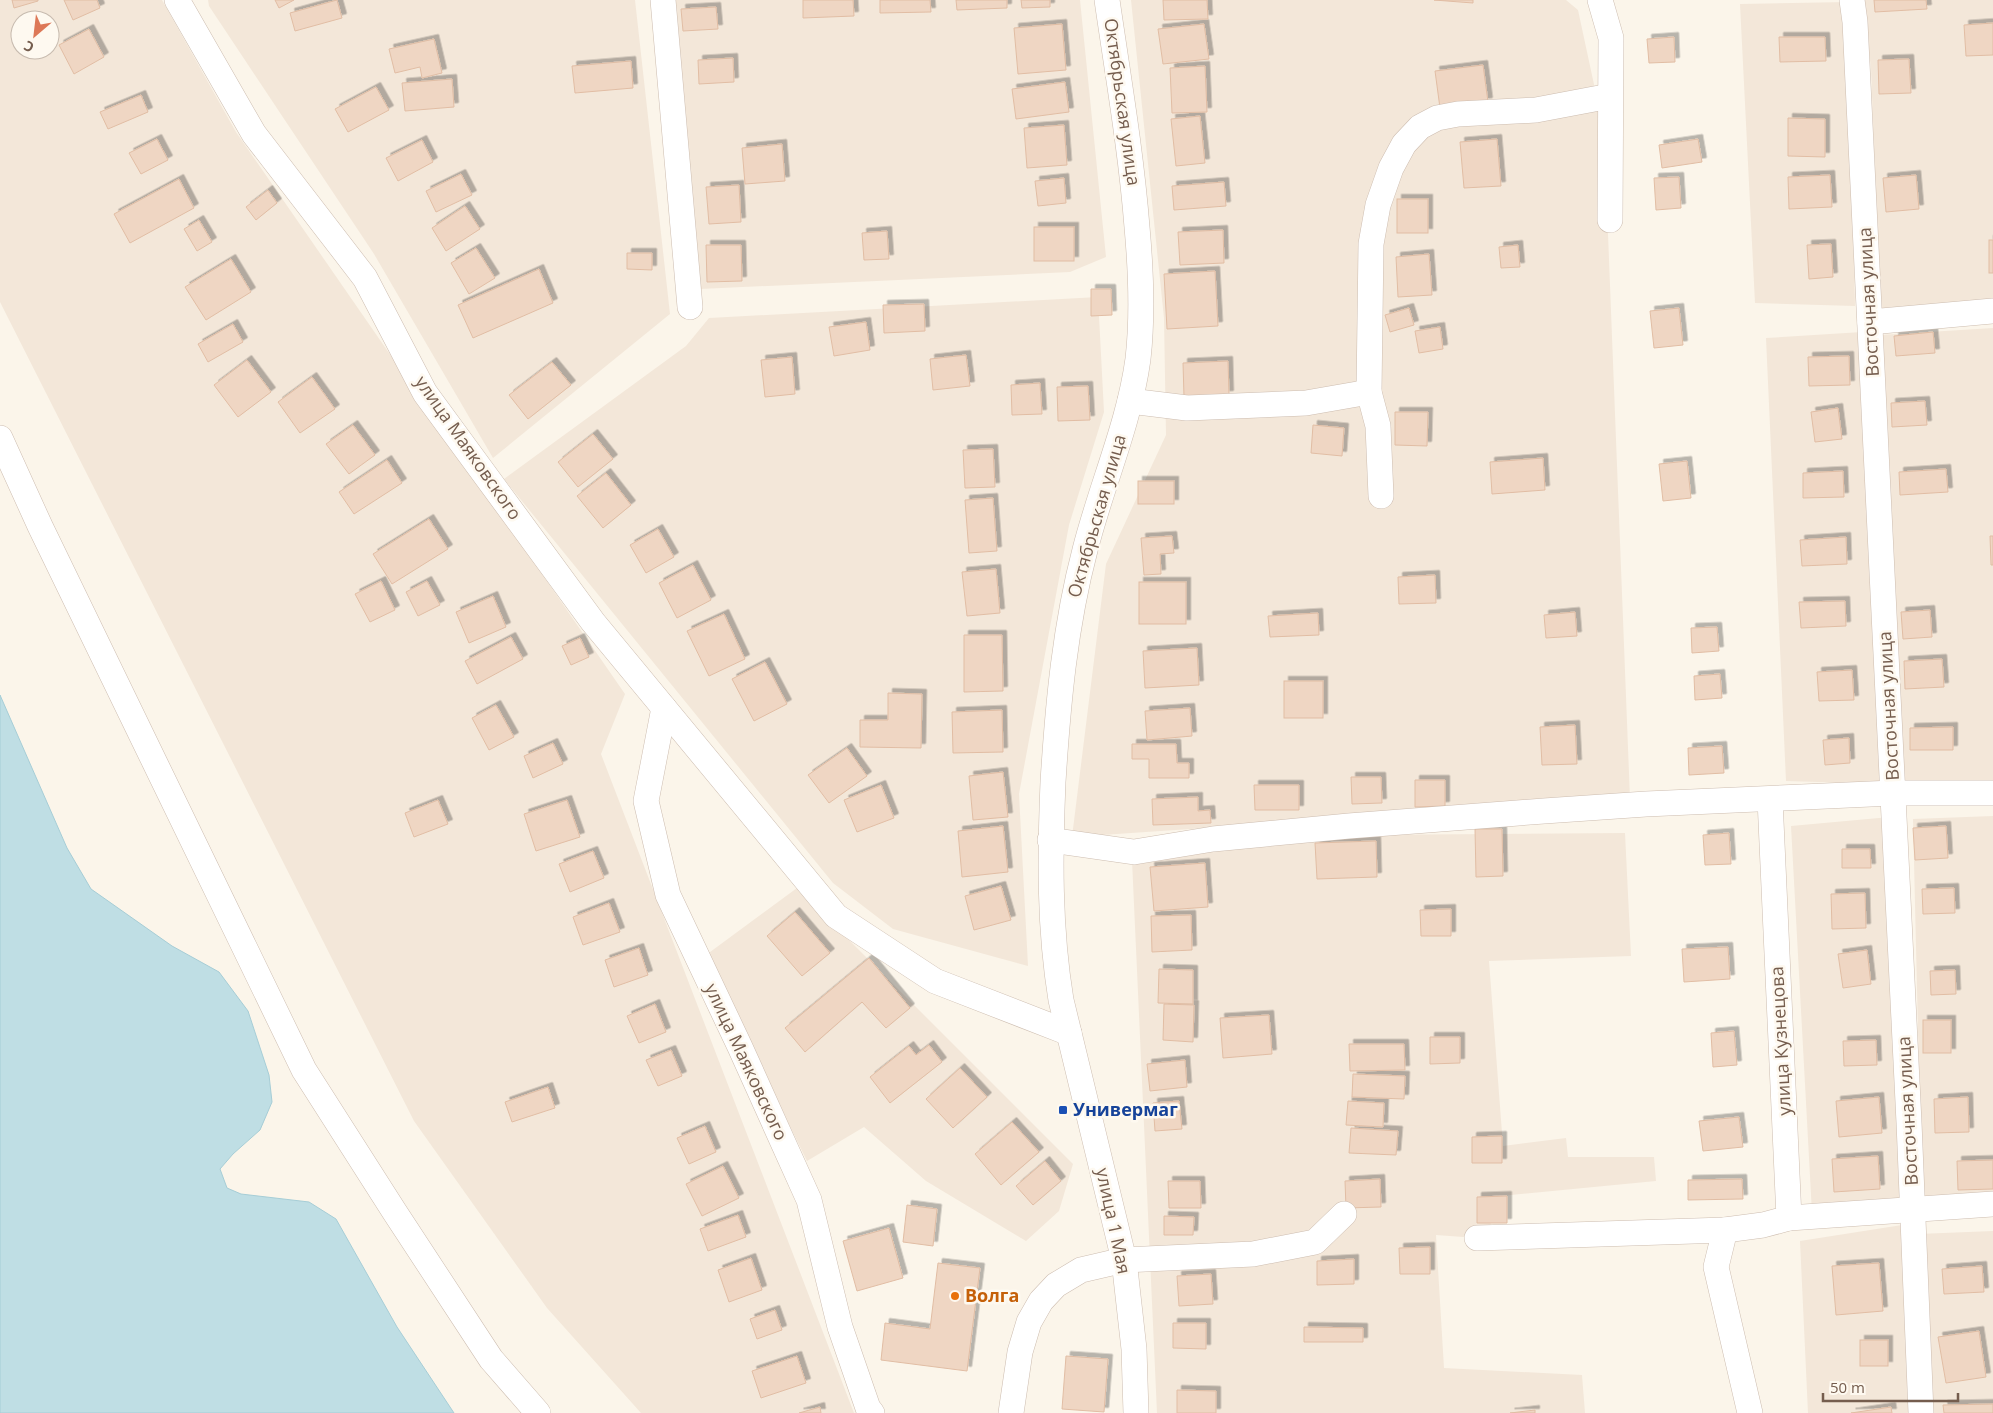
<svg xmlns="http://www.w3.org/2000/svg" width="1993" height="1413" viewBox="0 0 1993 1413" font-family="'Open Sans',sans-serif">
	<defs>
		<filter id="shadow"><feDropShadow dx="4.5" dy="-4.5" stdDeviation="0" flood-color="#0004"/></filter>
	</defs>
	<rect width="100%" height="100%" fill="#fbf5ea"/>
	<!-- residential -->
	<g fill="#f3e7d9" fill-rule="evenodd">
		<path d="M0,0H162L236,132L625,694L601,754L854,1413H641L547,1308L414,1121L0,302ZM20,20H50V50H20Z"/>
		<polygon points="208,0 635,0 670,314 493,458 374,254 209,6"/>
		<polygon points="671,0 1080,0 1106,257 1070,272 700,289"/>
		<polygon points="1131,0 1566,0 1578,10 1604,131 1630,799 1072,837 1106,564 1166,435 1164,318"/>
		<polygon points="1862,0 1993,0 1993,301 1880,310 1871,68"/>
		<polygon points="1848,2 1855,306 1755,303 1740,4"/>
		<polygon points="1098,297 1104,412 1069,525 1019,794 1028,966 893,929 833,883 504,479 686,346 709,318"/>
		<polygon points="1993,328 1993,781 1903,781 1880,335"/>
		<polygon points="1862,332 1882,784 1786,781 1766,338"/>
		<polygon points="1993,816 1993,1196 1922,1201 1913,819"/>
		<polygon points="1890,817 1902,1203 1812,1213 1791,826"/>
		<polygon points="1625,833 1631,956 1489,961 1503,1146 1566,1138 1568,1157 1654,1157 1656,1181 1490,1197 1491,1239 1436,1235 1444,1368 1582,1375 1585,1413 1157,1413 1132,860 1358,835"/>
		<polygon points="797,888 1073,1164 1059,1211 1026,1241 926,1181 864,1127 807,1161 706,955"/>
		<polygon points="1902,1225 1910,1413 1808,1413 1800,1241"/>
		<polygon points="1993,1231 1993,1413 1927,1413 1918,1234"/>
	</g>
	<!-- water -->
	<polygon fill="#bfdee4" stroke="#a6cdd6" points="0,695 67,848 91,889 172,946 219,972 248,1011 269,1075 272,1102 260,1130 233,1154 220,1169 227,1188 241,1194 309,1202 336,1219 397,1327 454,1413 0,1413"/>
	<!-- building -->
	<g fill="#efd6c3" stroke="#e1bda4" filter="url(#shadow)">
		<polygon points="12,0 38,0 38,1 14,8"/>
		<polygon points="64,0 97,0 100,8 73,20"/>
		<polygon points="275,0 294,0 279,8"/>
		<polygon points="337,0 342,18 295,31 290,13"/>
		<polygon points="803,0 853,0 854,16 803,18"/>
		<polygon points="880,0 930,0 931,12 880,13"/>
		<polygon points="956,0 1007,0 1007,8 957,10"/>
		<polygon points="1021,0 1050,0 1050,7 1022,8"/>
		<polygon points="1163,0 1207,0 1208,19 1164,20"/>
		<polygon points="1434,0 1473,0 1473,3"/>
		<polygon points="1874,0 1926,0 1927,9 1875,12"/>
		<polygon points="716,7 718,29 683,31 681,9"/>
		<polygon points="1993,23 1993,55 1966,56 1964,25"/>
		<polygon points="1062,24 1066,70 1018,74 1014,28"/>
		<polygon points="1204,24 1209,59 1163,64 1158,29"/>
		<polygon points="89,29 104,57 74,74 59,45"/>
		<polygon points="1674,37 1675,62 1649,63 1647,39"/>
		<polygon points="1779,37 1825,37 1826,61 1780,62"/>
		<polygon points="434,39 442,73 422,78 420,67 395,73 389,49"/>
		<polygon points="733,58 734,82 699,84 698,60"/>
		<polygon points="1909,59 1911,93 1879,94 1878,60"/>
		<polygon points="631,61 633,88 575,93 572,66"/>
		<polygon points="1483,65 1488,102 1440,108 1435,71"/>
		<polygon points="1205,66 1207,112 1172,113 1170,68"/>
		<polygon points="452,79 454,107 405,111 402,83"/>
		<polygon points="1065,82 1069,112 1016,119 1012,89"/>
		<polygon points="376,87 389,110 348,132 335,109"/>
		<polygon points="141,95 148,112 108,129 100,112"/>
		<polygon points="1200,116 1205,163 1176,166 1171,119"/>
		<polygon points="1788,118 1825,119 1825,157 1788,156"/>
		<polygon points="1064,125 1067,165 1027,168 1024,128"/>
		<polygon points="157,139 168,160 141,174 129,153"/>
		<polygon points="1497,139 1501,186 1464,188 1460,142"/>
		<polygon points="1698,139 1702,162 1662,168 1659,145"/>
		<polygon points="422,140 433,162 398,181 386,158"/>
		<polygon points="782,144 785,181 745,184 742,148"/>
		<polygon points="461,174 472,195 436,212 426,191"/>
		<polygon points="1830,175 1832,207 1789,209 1788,177"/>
		<polygon points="1916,175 1919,209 1886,212 1883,178"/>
		<polygon points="1679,177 1681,208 1656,210 1654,178"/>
		<polygon points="1064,178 1066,203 1038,206 1035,181"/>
		<polygon points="179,179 194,208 130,243 114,214"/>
		<polygon points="1224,182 1226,206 1174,210 1172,186"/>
		<polygon points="739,185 741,222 709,224 706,187"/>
		<polygon points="268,190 277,203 256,220 246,207"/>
		<rect x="1397" y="199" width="31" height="34"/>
		<polygon points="465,206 480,229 446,251 432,228"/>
		<polygon points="199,220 212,242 197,251 184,229"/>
		<rect x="1034" y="227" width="40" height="34"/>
		<polygon points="1223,230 1224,263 1180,265 1178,232"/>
		<polygon points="887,231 889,259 864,260 862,233"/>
		<rect x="1989" y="240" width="4" height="33"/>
		<polygon points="1831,244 1833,277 1809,279 1807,245"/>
		<polygon points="706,245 741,245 742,281 707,282"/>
		<polygon points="1518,245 1520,267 1501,268 1499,247"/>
		<polygon points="476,248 495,278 469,294 451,263"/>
		<polygon points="627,253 652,253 652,270 627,269"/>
		<polygon points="1429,254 1432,295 1398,297 1396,257"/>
		<polygon points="231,259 251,292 206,320 185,287"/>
		<polygon points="539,269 553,303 473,338 458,305"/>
		<polygon points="1215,271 1218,326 1167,329 1164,274"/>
		<polygon points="1091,289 1111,289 1112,315 1091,316"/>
		<polygon points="924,304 925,331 884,333 883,305"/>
		<polygon points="1409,308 1414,325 1390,332 1385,315"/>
		<polygon points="1679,308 1683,345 1654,348 1650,311"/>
		<polygon points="866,322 870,350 834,356 829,327"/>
		<polygon points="233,324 243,342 208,362 198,344"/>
		<polygon points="1440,327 1443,349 1419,353 1415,331"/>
		<polygon points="1933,332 1935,353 1896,356 1894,336"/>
		<polygon points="966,355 970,386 933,390 930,359"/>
		<polygon points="1849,356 1850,385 1809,386 1808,357"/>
		<polygon points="792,357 795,394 765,397 761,360"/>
		<polygon points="247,360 271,392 238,417 214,385"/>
		<polygon points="1228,361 1229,395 1184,397 1183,363"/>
		<polygon points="552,362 571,385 528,419 509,395"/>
		<polygon points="312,377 335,409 300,433 278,402"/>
		<polygon points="1040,383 1042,414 1012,415 1011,385"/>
		<polygon points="1088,386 1090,420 1058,421 1057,387"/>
		<polygon points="1925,401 1927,425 1892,427 1891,403"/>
		<polygon points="1838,408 1842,439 1815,442 1811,412"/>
		<polygon points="1395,412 1428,412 1427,446 1395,445"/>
		<polygon points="353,425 375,455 349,474 326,444"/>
		<polygon points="1313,425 1344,428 1342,456 1311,453"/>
		<polygon points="593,434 613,459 578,487 558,462"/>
		<polygon points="993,449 995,487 965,488 963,450"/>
		<polygon points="1543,458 1545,490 1492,494 1490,462"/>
		<polygon points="387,460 402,483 354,514 339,492"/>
		<polygon points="1687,461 1691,498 1663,501 1659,464"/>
		<polygon points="1946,469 1948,492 1900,495 1899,472"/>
		<polygon points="1843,471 1844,497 1803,498 1803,473"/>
		<polygon points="606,473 631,505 603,528 577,496"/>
		<rect x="1138" y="481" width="36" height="23"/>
		<polygon points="993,498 997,551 969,553 965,500"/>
		<polygon points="429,519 448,549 392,584 373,554"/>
		<polygon points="658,529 674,557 646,573 630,545"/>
		<polygon points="1172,536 1174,553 1160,554 1161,574 1144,575 1141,538"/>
		<polygon points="1990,536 1993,536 1993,565 1991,565"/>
		<polygon points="1846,537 1847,564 1802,566 1800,540"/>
		<polygon points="693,565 711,600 677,618 659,583"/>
		<polygon points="996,569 1000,613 967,616 962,572"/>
		<polygon points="1435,575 1436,603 1399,604 1398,577"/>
		<polygon points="381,581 395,610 370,622 355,594"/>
		<polygon points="427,581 440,605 418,616 406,592"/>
		<rect x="1139" y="582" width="47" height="42"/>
		<polygon points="493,596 506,627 469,643 456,612"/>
		<polygon points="1845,601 1846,626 1801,628 1799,602"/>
		<polygon points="1930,610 1932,637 1903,639 1901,612"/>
		<polygon points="1575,612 1577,636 1546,638 1544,615"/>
		<polygon points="1318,613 1319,635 1270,637 1268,616"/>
		<polygon points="724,614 745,659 709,676 687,631"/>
		<polygon points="1717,627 1719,651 1692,653 1691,628"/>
		<polygon points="964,635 1002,635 1003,691 964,692"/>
		<polygon points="511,637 523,659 477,684 465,661"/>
		<polygon points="580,638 589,657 571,665 562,646"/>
		<polygon points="1197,648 1199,685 1145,688 1143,651"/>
		<polygon points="1942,659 1944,687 1905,689 1904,661"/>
		<polygon points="765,662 787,704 754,721 732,679"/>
		<polygon points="1852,670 1854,700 1819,701 1817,672"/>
		<polygon points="1720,674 1722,698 1695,700 1694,676"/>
		<rect x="1284" y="681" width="39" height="37"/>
		<polygon points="888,693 922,694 921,748 860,747 860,720 888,720"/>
		<polygon points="496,705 514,737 489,750 472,718"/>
		<polygon points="1190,708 1192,736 1147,740 1145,711"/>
		<polygon points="1002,710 1003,752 953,753 952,712"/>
		<polygon points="1575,725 1577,764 1542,765 1540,727"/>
		<polygon points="1953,727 1953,750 1910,750 1910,728"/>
		<polygon points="1849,738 1850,763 1825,765 1823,740"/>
		<polygon points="553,743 563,764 533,778 524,756"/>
		<polygon points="1132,744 1176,744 1177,763 1189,763 1189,778 1149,778 1149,759 1132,759"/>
		<polygon points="1722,746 1724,773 1689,775 1688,748"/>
		<polygon points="847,748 867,776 829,803 808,775"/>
		<polygon points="1003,772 1008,817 973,820 969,776"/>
		<polygon points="1351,777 1381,777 1382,803 1352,804"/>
		<polygon points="1415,780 1445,780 1445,806 1415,807"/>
		<polygon points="881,785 894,818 857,832 844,800"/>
		<polygon points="1254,785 1299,785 1299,810 1255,810"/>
		<polygon points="1198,797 1198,811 1210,810 1211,823 1153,825 1152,799"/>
		<polygon points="438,800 448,824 414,837 405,813"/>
		<polygon points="567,800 580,837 536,851 524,814"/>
		<polygon points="1003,826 1008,872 962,877 958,831"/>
		<polygon points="1946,826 1948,858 1915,860 1913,828"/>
		<polygon points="1475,829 1502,829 1503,876 1476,877"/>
		<polygon points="1729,833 1731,864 1705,865 1703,835"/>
		<polygon points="1376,841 1377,877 1317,879 1315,843"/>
		<polygon points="1842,849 1870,849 1871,868 1842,868"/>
		<polygon points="593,851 604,878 570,892 559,864"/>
		<polygon points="1205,863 1208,907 1154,911 1150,867"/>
		<polygon points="1001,886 1011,920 974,930 965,896"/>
		<polygon points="1954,888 1955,913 1923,914 1922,889"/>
		<polygon points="1865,893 1866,928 1832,929 1831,894"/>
		<polygon points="609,903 620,932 583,945 573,917"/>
		<polygon points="1451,909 1451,936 1421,936 1420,910"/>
		<polygon points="795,912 830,953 802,976 767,936"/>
		<polygon points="1191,915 1192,950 1152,952 1151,916"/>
		<polygon points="1728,947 1730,979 1684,982 1682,949"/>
		<polygon points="639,948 648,975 614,987 605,960"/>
		<polygon points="1867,950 1871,984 1843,988 1838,954"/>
		<polygon points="869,958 910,1008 886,1028 862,1002 805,1052 785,1028"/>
		<polygon points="1159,969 1193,970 1193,1004 1158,1003"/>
		<polygon points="1955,970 1956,994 1931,995 1930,971"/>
		<polygon points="655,1004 666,1032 639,1043 627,1016"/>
		<polygon points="1164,1004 1194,1005 1193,1042 1163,1040"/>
		<polygon points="1269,1015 1272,1054 1223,1058 1220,1018"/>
		<rect x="1923" y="1020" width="28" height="33"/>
		<polygon points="1734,1031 1737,1065 1713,1067 1711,1033"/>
		<polygon points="1430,1037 1460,1037 1460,1063 1430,1064"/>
		<polygon points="1876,1040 1877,1065 1844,1066 1843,1041"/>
		<polygon points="1349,1044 1404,1044 1405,1070 1350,1071"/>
		<polygon points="929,1045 942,1062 890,1103 870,1077 909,1046 916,1055"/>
		<polygon points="671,1050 682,1076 658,1086 646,1060"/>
		<polygon points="1185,1060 1187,1087 1150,1091 1147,1064"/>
		<polygon points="960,1068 987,1097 953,1128 926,1099"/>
		<polygon points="1353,1074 1405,1076 1404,1099 1352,1097"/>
		<polygon points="548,1087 555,1108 512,1122 505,1102"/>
		<polygon points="1879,1097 1882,1133 1839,1137 1836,1101"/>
		<polygon points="1968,1097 1969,1132 1935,1133 1934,1099"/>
		<polygon points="1179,1101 1182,1129 1155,1131 1153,1103"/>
		<polygon points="1348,1101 1384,1103 1383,1127 1346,1125"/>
		<polygon points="1739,1117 1743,1147 1703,1151 1699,1121"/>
		<polygon points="1012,1122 1039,1152 1001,1185 975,1154"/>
		<polygon points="705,1126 716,1152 689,1164 677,1138"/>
		<polygon points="1351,1128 1398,1131 1396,1155 1349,1153"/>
		<polygon points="1502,1136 1502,1163 1472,1163 1472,1137"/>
		<polygon points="1878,1156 1880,1189 1834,1192 1832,1159"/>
		<polygon points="1993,1160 1993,1189 1958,1190 1957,1161"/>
		<polygon points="1045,1161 1061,1181 1033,1205 1016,1186"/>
		<polygon points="723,1166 739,1198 702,1216 686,1184"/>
		<polygon points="1380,1179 1381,1207 1346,1208 1345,1181"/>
		<polygon points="1742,1179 1743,1199 1688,1200 1688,1180"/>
		<polygon points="1168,1181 1200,1181 1201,1208 1169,1208"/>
		<polygon points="1507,1196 1507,1223 1477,1223 1477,1197"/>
		<polygon points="907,1205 937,1209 933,1246 903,1242"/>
		<polygon points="738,1215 746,1237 708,1251 700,1229"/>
		<polygon points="1164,1216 1194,1217 1193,1235 1164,1235"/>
		<polygon points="889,1228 903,1278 857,1291 843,1241"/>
		<polygon points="1430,1247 1430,1274 1400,1274 1399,1248"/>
		<polygon points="751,1258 762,1290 729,1302 718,1270"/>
		<polygon points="1354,1259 1354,1284 1317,1285 1317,1261"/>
		<polygon points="938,1263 980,1268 967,1371 881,1360 885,1323 930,1329"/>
		<polygon points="1879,1263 1883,1311 1836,1315 1832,1266"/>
		<polygon points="1982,1266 1984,1292 1944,1294 1942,1269"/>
		<polygon points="1211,1274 1213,1304 1179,1306 1177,1276"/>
		<polygon points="775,1310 782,1330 757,1339 750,1319"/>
		<polygon points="1173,1323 1206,1323 1206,1349 1173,1348"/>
		<polygon points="1304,1327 1363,1328 1363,1342 1304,1342"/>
		<polygon points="1979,1331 1986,1377 1946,1383 1938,1337"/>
		<rect x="1860" y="1340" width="28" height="26"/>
		<polygon points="797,1356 806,1383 761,1398 752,1371"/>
		<polygon points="1066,1356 1108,1359 1104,1412 1062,1409"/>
		<polygon points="1177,1390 1216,1391 1216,1413 1177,1413"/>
		<polygon points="1993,1404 1993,1413 1944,1413 1943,1405"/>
		<polygon points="820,1407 821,1413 799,1413"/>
		<polygon points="1891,1407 1892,1413 1851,1413"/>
		<polygon points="1535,1410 1535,1413 1510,1413"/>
	</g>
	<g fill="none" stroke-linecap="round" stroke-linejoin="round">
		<defs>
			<g id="minor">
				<polyline points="177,0 254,134 365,278 425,393 593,622 836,916 935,981 1069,1033"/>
				<polyline points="663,0 690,307"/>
				<path d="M1107,0C1118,76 1131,151 1137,227C1141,271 1143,315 1138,359C1129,425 1101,486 1085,550C1065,626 1058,703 1053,782C1050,855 1049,927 1061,1000L1124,1260L1134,1349L1136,1413"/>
				<polyline points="1600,0 1611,38 1610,220"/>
				<path d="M1852,0L1855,22C1879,485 1903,949 1921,1413"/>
				<polyline points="1870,322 1993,311"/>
				<polyline points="1130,401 1187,408 1306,403 1369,392"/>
				<polyline points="0,438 40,526 304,1070 394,1211 491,1359 538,1413"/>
				<polyline points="1381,496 1378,426 1369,392 1371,244 1378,205 1391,168 1404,144 1420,127 1437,118 1458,114 1536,110 1610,96"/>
				<polyline points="664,708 646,801 668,895 740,1047 809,1200 840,1327 868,1408 872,1413"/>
				<polyline points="1050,840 1134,852 1213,839 1349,826 1544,811 1646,804 1893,793 1993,793"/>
				<polyline points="1789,1218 1993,1204"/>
				<polyline points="1477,1238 1725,1230"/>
				<polyline points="1011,1413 1020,1352 1029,1322 1041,1301 1056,1285 1081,1270 1124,1260 1253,1254 1315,1242 1344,1214"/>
				<polyline points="1750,1413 1716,1267 1725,1230 1763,1225 1789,1218 1770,799"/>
			</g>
		</defs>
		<!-- minor casing -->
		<use href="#minor" stroke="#cdbdb0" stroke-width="26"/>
		<!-- minor -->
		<use href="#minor" stroke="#fff" stroke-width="25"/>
	</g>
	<!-- markers -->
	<rect fill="#1a4fb4" stroke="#fef9f0" stroke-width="2" x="1058" y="1105" width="10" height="10" rx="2.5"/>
	<circle fill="#e8710a" stroke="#fef9f0" stroke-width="2" cx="955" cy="1296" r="5"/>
	<g text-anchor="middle" stroke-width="5" stroke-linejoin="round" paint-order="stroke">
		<!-- street labels -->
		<g font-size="18" fill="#755d4e" stroke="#fef9f0">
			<text transform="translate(1122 102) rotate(82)" y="6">Октябрьская улица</text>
			<text transform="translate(1869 302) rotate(-93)" y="6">Восточная улица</text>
			<text transform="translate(468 448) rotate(55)" y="6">улица Маяковского</text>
			<text transform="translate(1097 516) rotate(-74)" y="6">Октябрьская улица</text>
			<text transform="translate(1889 706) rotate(-93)" y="6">Восточная улица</text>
			<text transform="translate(1781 1041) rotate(-93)" y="6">улица Кузнецова</text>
			<text transform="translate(746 1062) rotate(65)" y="6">улица Маяковского</text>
			<text transform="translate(1908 1111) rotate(-93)" y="6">Восточная улица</text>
			<text transform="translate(1113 1221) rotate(78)" y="6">улица 1 Мая</text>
		</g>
		<!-- transit labels -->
		<g font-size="18" font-weight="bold" fill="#164399" stroke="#fef9f0" text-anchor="start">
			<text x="1073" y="1116">Универмаг</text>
		</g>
		<!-- food labels -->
		<g font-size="18" font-weight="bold" fill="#c56008" stroke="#fef9f0" text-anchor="start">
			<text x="965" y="1302">Волга</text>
		</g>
	</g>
	<!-- north arrow -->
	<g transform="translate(35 35) rotate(208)"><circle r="24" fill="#fef9f0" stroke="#c7bbaf"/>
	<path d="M0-4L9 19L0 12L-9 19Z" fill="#dd7857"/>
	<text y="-8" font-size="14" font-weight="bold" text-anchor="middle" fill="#755d4e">С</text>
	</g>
	<!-- scale -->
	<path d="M1823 1393v8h135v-8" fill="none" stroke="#755d4e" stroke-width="2.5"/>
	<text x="1830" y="1393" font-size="15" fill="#755d4e" stroke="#fef9f0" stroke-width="4" paint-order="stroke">50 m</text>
</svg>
